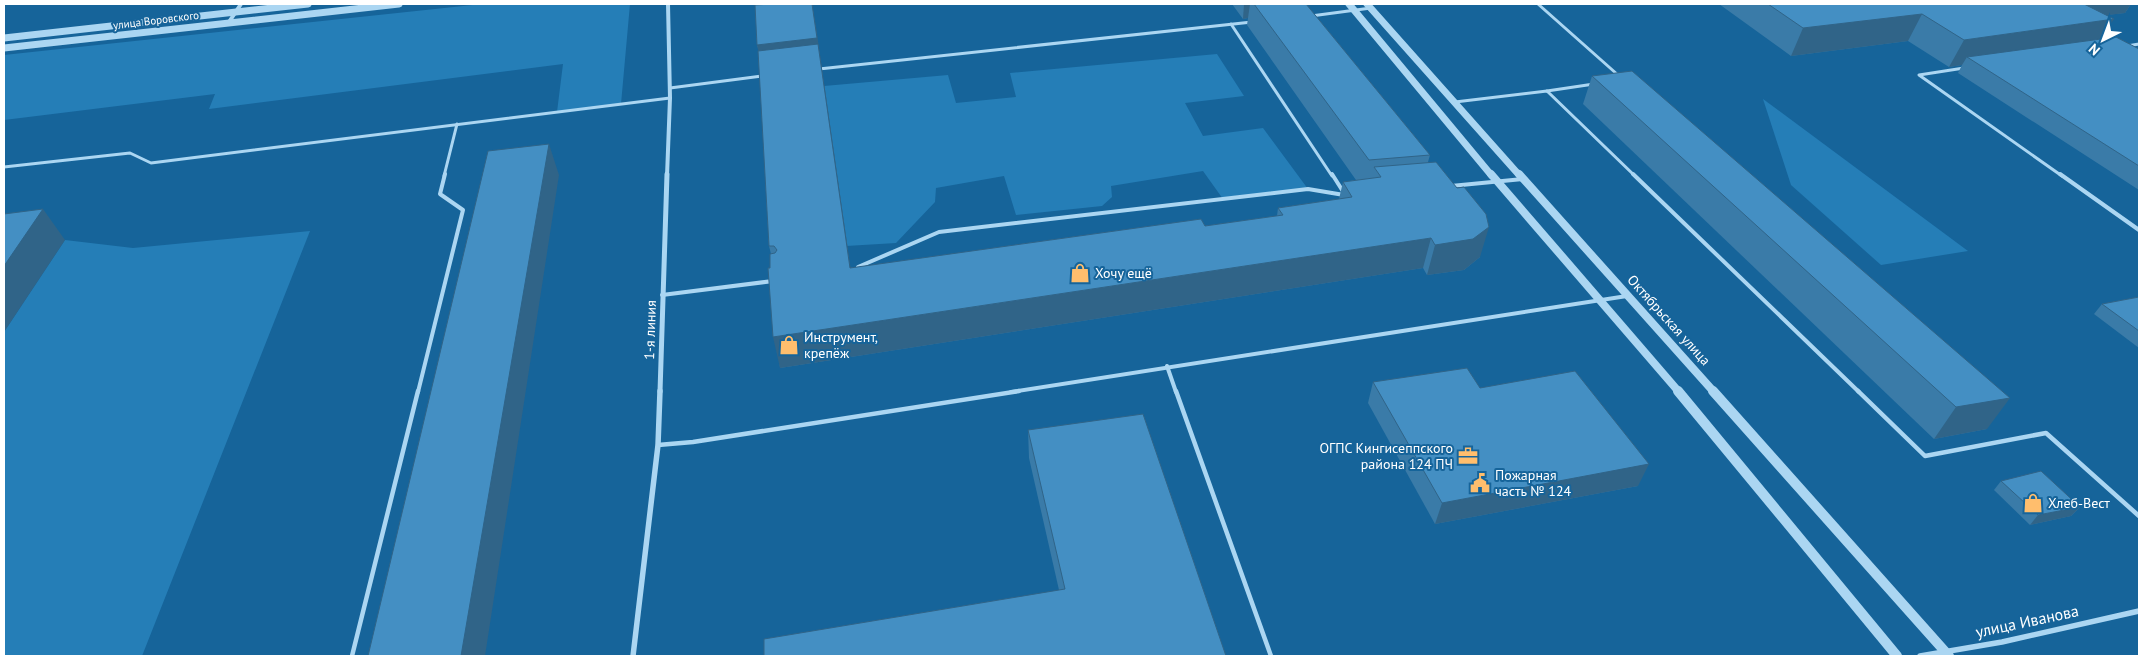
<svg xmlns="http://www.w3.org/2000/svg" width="2143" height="660" viewBox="0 0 2143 660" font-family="'PT Sans',sans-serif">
	<rect width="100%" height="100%" fill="#16649a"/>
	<!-- green -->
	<g fill="#257eb7">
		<polygon points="482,4 630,4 621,104 557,112 563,64 209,109 215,94 4,120 4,55"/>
		<polygon points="1217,54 1244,96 1185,103 1203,136 1263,128 1308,189 1223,199 1203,171 1111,186 1112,197 1102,206 1016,215 1004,176 936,188 935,202 896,243 846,246 824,86 948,75 956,103 1016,97 1010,73"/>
		<polygon points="1763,99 1968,251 1881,265 1791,185"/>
		<polygon points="310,231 142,656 4,656 4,332 65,240 133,248"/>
	</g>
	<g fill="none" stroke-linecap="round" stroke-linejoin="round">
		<!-- service-far2 -->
		<g stroke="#abd6f2" stroke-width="3">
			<polyline points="1538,4 1618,75"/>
			<polyline points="1311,16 1371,8"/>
			<polyline points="1231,24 1332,176"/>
			<polyline points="2127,46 2139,44"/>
			<polyline points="1964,68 1919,75 2062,176"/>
			<polyline points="819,69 1252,22"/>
			<polyline points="670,88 762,76"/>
			<polyline points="1547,91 1594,84"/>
			<polyline points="1455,102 1547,91 1635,176"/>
			<polyline points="4,167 130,153 151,163 670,98"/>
			<polyline points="444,176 457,124"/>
		</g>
		<!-- service-far1 -->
		<g stroke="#abd6f2" stroke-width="4">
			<polyline points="1332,174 1344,193"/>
			<polyline points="1633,174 1859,392"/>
			<polyline points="2060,174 2139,230"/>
			<polyline points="1451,186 1523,179"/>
			<polyline points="858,267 939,232 1308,189 1344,195"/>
			<polyline points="662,295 773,281"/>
			<polyline points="1167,366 1176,392"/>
			<polyline points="418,392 463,210 440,194 445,174"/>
			<polyline points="1011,392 1627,296"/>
		</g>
		<!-- service -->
		<g stroke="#abd6f2" stroke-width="4.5">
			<polyline points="1176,391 1271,656"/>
			<polyline points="1858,391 1925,456 2046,433 2139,516"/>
			<polyline points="658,445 693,442 1019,391"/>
			<polyline points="352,656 418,391"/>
		</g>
		<!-- minor-far2 -->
		<g stroke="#abd6f2" stroke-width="4">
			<polyline points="229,22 241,4"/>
			<polyline points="667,176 670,98 668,4"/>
		</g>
		<!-- minor-far1 -->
		<polyline stroke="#abd6f2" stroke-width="5" points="660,392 667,174"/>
		<!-- minor -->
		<g stroke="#abd6f2" stroke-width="5.5">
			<polyline points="633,656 658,445 660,391"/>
			<polyline points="1920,656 2002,642 2139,611"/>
		</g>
		<!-- tertiary-far2 -->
		<g stroke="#abd6f2" stroke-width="7">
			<polyline points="1349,4 1492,176"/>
			<polyline points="1367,4 1520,176"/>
			<polyline points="4,38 308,4"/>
			<polyline points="4,48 399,4"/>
		</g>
		<!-- tertiary-far1 -->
		<g stroke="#abd6f2" stroke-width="8">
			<polyline points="1491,174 1679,392"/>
			<polyline points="1519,174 1714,392"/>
		</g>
		<!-- tertiary -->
		<g stroke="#abd6f2" stroke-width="10">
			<polyline points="1678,391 1897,656"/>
			<polyline points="1713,391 1949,656"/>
		</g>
	</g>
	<!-- wall -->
	<g fill="#3a7ba8">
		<polygon points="812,4 850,268 1205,226 1277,216 1278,208 1339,199 1343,182 1356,180 1247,25 1248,18 1243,19 1232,4 1306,4 1430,155 1428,162 1480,257 1464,270 1427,275 1423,268 780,368 770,268 771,254 769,246 759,51 757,45"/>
		<polygon points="1719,4 2131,4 2125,13 2106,15 2101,39 2139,49 2139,190 1958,73 1962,65 1949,67 1908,41 1791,56"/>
		<polygon points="1592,76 1987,429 1934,439 1583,104"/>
		<polygon points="2139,297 2139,348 2094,314 2102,304"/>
		<polygon points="1373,382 1480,388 1638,486 1435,524 1368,403"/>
		<polygon points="1028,430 1226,656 1059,590 1029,458"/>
		<polygon points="2001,481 2080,507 2071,516 2030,525 1994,490"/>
	</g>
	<!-- shaded-wall -->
	<g fill="#306488">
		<polygon points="812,4 816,27 855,299 763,72 757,45"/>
		<polygon points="1244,4 1250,4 1248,18 1243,19"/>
		<polygon points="2063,4 2131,4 2125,13 2052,22"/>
		<polygon points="1922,14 1908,41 1791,56 1803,28"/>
		<polygon points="2114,19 2096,47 1967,57 1962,65 1949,67 1964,40"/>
		<polygon points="549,144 559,175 485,656 461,656"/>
		<polygon points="43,209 65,240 4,332 4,266"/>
		<polygon points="1489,227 1480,257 1464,270 1427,275 1435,245"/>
		<polygon points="1431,238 1423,268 780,368 773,337"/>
		<polygon points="2010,398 1987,429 1934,439 1956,407"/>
		<polygon points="1649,464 1638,486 1435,524 1442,503"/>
		<polygon points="2080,507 2071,516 2030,525 2038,515"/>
	</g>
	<!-- building -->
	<g fill="#448fc3" stroke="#306488">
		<polygon points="772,4 812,4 817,38 757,45 755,5"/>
		<polygon points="1254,4 1306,4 1430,155 1369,160"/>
		<polygon points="1768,4 2084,4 2114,19 1964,40 1922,14 1803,28"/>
		<polygon points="2116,37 2139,49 2139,166 1967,57"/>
		<polygon points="818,44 850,268 1201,219 1205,226 1283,215 1278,208 1352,197 1343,182 1381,177 1374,167 1436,162 1457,188 1464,187 1486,214 1489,227 1473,239 1435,245 1431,238 773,337 768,268 770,268 770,254 775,253 777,250 774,246 769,246 758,51"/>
		<polygon points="1632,71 2010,398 1956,407 1592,76"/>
		<polygon points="549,144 461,656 368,656 488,151"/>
		<polygon points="43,209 4,266 4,214"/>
		<polygon points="2139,297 2139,331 2102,304"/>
		<polygon points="1467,368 1480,388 1575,371 1649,464 1442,503 1373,382"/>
		<polygon points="1143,414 1226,656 764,656 764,639 1065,589 1028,430"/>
		<polygon points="2041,471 2080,507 2038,515 2001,481"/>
	</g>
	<!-- icons -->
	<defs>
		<symbol id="shop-bare" viewBox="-9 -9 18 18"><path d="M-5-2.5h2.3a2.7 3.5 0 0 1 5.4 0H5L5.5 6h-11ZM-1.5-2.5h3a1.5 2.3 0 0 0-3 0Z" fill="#ffbe6d" stroke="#16649a" stroke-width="2.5" paint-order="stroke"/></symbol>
		<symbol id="office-bare" viewBox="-9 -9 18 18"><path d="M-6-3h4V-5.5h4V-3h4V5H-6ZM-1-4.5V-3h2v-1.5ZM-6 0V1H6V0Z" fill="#ffbe6d" stroke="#16649a" stroke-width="2.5" paint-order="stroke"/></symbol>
		<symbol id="civic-bare" viewBox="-9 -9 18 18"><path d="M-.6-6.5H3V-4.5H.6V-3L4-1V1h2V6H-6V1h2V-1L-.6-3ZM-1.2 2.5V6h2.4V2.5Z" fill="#ffbe6d" stroke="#16649a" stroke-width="2.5" paint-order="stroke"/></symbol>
	</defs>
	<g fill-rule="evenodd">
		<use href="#shop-bare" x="1066" y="259" width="28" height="28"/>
		<use href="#shop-bare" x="775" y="331" width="28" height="28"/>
		<use href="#office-bare" x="1454" y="442" width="28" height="28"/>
		<use href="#civic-bare" x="1466" y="469" width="28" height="28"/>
		<use href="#shop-bare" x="2019" y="489" width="28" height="28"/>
	</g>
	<g text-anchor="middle" stroke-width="4" stroke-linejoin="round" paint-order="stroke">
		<!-- far-street labels -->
		<g font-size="11" fill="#fff" stroke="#16649a">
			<text transform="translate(156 20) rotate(-7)" y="4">улица Воровского</text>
		</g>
		<!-- poi labels -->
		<g font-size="14" fill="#fff" stroke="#16649a" text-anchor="start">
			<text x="1095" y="278">Хочу ещё</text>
			<text x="804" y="342">Инструмент,<tspan x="804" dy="16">крепёж</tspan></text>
			<text x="1453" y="453" text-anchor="end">ОГПС Кингисеппского<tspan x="1453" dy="16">района 124 ПЧ</tspan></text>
			<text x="1495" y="480">Пожарная<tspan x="1495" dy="16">часть № 124</tspan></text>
			<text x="2048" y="508">Хлеб-Вест</text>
		</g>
		<!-- street labels -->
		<g font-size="14" fill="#fff" stroke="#16649a">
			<text transform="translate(1669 320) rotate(48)" y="5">Октябрьская улица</text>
			<text transform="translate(650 330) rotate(-88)" y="5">1-я линия</text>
		</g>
		<!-- near-street labels -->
		<g font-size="16" fill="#fff" stroke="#16649a">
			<text transform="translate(2027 621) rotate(-12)" y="6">улица Иванова</text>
		</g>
	</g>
	<!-- border -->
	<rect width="2143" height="660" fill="none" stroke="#ffffff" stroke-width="10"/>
	<!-- north arrow -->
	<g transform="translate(2103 40) rotate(222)" stroke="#16649a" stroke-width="4" paint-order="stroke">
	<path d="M0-4L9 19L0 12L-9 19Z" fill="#ffffff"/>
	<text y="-8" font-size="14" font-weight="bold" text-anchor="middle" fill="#ffffff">N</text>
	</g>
</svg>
